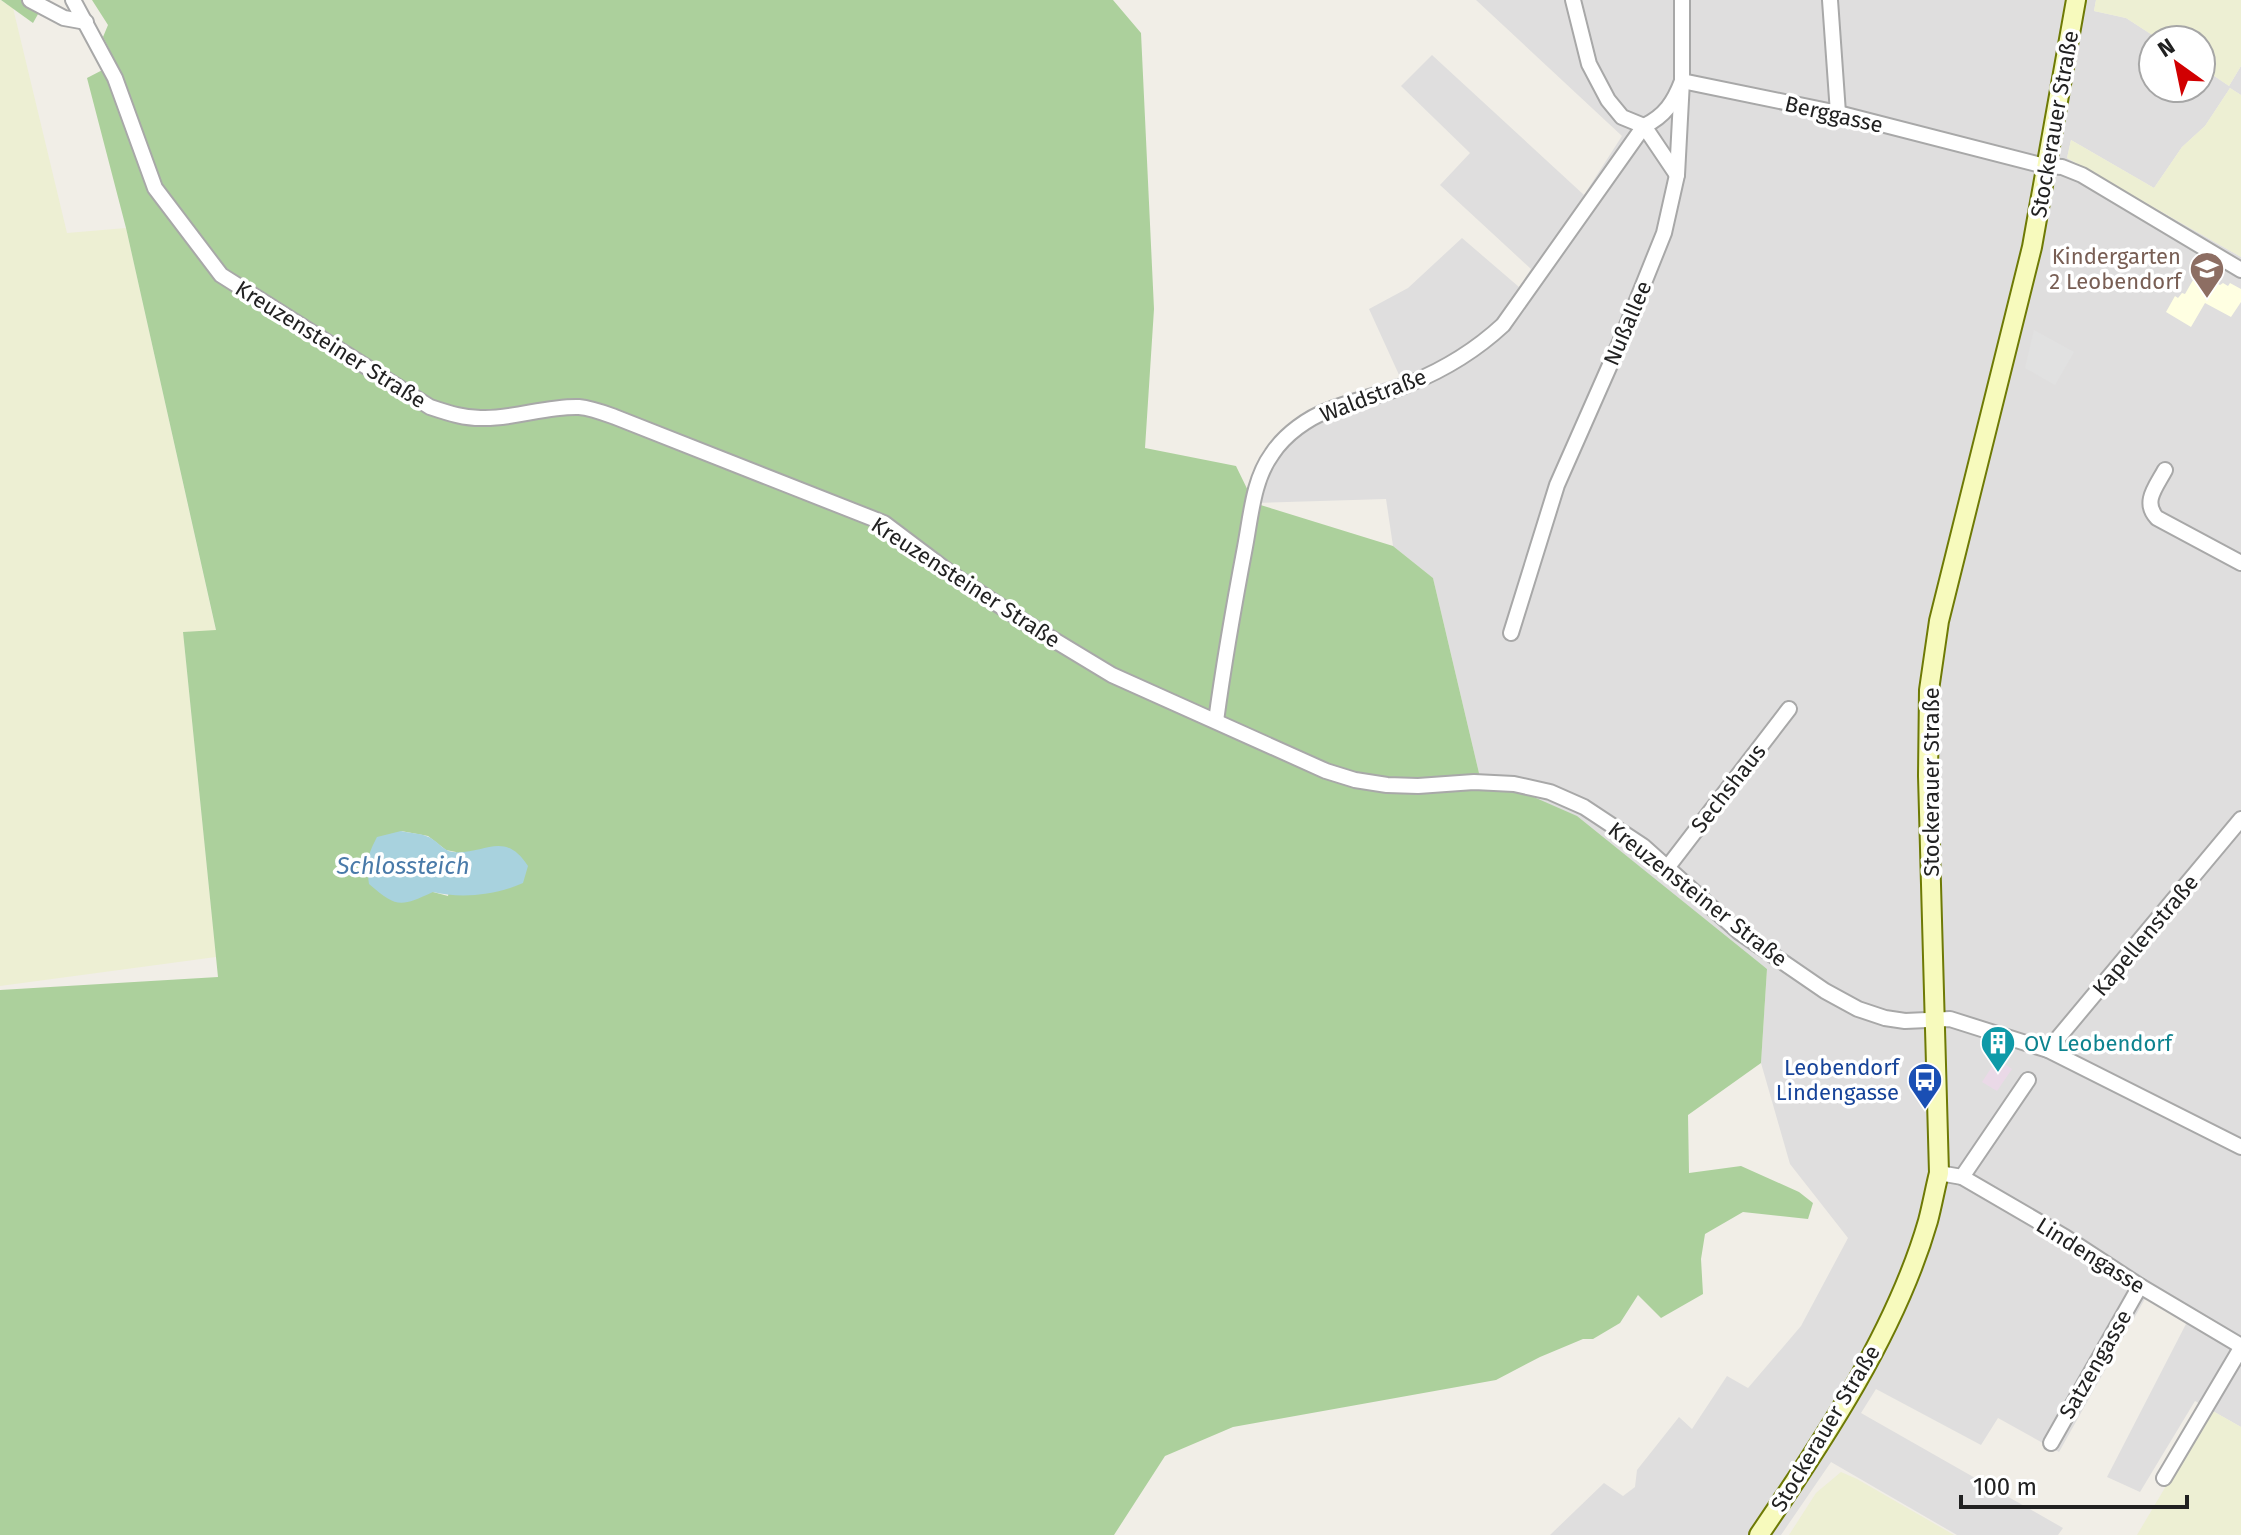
<svg xmlns="http://www.w3.org/2000/svg" width="2241" height="1535" viewBox="0 0 2241 1535" font-family="'Fira Sans',sans-serif">
	<rect width="100%" height="100%" fill="#f1eee7"/>
	<!-- residential -->
	<polygon fill="#dfdede" points="1476,0 2096,0 2094,11 2126,18 2160,40 2153,40 2153,88 2201,88 2201,67 2229,86 2241,66 2241,95 2230,88 2205,126 2182,147 2154,188 2071,140 2067,158 2241,257 2241,1427 2195,1401 2140,1492 2107,1477 2187,1322 2146,1297 2059,1452 1998,1418 1981,1445 1876,1389 1861,1413 2063,1528 2058,1535 1957,1535 1831,1462 1781,1535 1550,1535 1604,1483 1623,1496 1635,1487 1637,1470 1679,1417 1692,1429 1727,1376 1748,1388 1801,1326 1848,1238 1790,1164 1761,1063 1767,969 1522,792 1483,790 1433,578 1393,546 1386,499 1254,503 1276,439 1305,413 1323,403 1400,377 1369,309 1408,288 1462,238 1519,287 1531,269 1440,185 1470,153 1401,86 1432,55 1584,195 1622,136"/>
	<!-- industrial -->
	<polygon fill="#ead9e7" points="1997,1059 2012,1069 1997,1091 1982,1082"/>
	<!-- education -->
	<polygon fill="#ffffe2" points="2197,273 2220,285 2223,283 2228,286 2230,283 2241,289 2241,302 2231,317 2205,303 2191,327 2166,312 2175,296 2178,298 2182,293 2185,294"/>
	<!-- farmland -->
	<g fill="#edefd3">
		<polygon points="0,0 13,8 67,233 126,228 216,631 183,632 216,957 0,986"/>
		<polygon points="2096,0 2241,0 2241,66 2229,86 2201,67 2201,40 2160,40 2126,18 2094,11"/>
		<polygon points="2230,88 2241,95 2241,257 2067,158 2071,140 2154,188 2182,147 2205,126"/>
		<polygon points="2211,1410 2241,1427 2241,1535 2137,1535"/>
		<polygon points="1841,1472 1857,1479 1954,1535 1789,1535 1816,1493"/>
	</g>
	<!-- forest -->
	<g fill="#acd09c" fill-rule="evenodd">
		<polygon points="1,0 46,0 33,23"/>
		<path d="M92,0H1113L1141,33L1154,309L1145,448L1236,466L1254,503L1393,546L1433,578L1483,790L1522,792L1577,816L1767,969L1761,1063L1688,1115L1689,1173L1741,1166L1799,1192L1813,1203L1808,1219L1743,1212L1705,1234L1701,1259L1703,1294L1661,1318L1638,1295L1620,1323L1593,1339H1583L1540,1357L1496,1380L1233,1427L1165,1456L1114,1535H0V990L218,977L183,632L216,630L126,228L87,78L116,63L103,37L108,25ZM401,831L428,836L446,850L456,852L448,896L433,892Z"/>
	</g>
	<!-- parking -->
	<polygon fill="#e1e1e1" points="2034,330 2074,352 2055,385 2025,368"/>
	<!-- water -->
	<path fill="#a8d2de" d="M401,831C409,833 419,833 426,836C437,839 442,851 453,852C484,855 504,829 528,866L523,883C496,895 462,899 433,892C400,907 397,908 369,884C366,863 367,856 377,837Z"/>
	<g fill="none" stroke-linecap="round" stroke-linejoin="round">
		<defs>
			<g id="street">
				<polyline points="30,0 64,18 86,22"/>
				<path d="M73,0L115,78L155,188L221,275L430,407C448,413 466,419 485,418C517,418 547,406 579,407C591,408 604,413 615,417L884,523L953,575L1026,623L1112,675L1326,771L1355,780L1387,785L1418,786L1474,782L1514,784L1550,792L1584,807L1643,846L1739,932L1825,991L1858,1009L1885,1018L1905,1021L1950,1019L2048,1050L2241,1147"/>
				<polyline points="1573,0 1589,64 1608,100 1622,117 1644,126 1677,175"/>
				<polyline points="1830,0 1838,113"/>
				<path d="M2165,470C2156,487 2142,502 2157,518L2241,563"/>
				<polyline points="1511,633 1557,485 1621,340 1664,233 1677,175 1682,81 1682,0"/>
				<path d="M1216,721C1224,662 1234,605 1245,547C1251,516 1253,480 1272,454C1285,434 1308,418 1329,410C1356,399 1385,395 1411,383C1445,369 1476,350 1503,325L1644,126C1665,116 1674,102 1682,81L1838,113L2045,166L2062,167L2082,175L2241,270"/>
				<polyline points="1667,868 1789,709"/>
				<polyline points="2048,1050 2241,819"/>
				<polyline points="1939,1173 1962,1177 2065,1237 2140,1286 2241,1346"/>
				<polyline points="1962,1177 2028,1080"/>
				<polyline points="2051,1443 2140,1286"/>
				<polyline points="2164,1478 2241,1348"/>
			</g>
			<path id="secondary" d="M1759,1535C1823,1441 1896,1332 1928,1221C1932,1206 1935,1189 1939,1173L1928,776L1929,690L1939,621L2032,247L2076,0"/>
		</defs>
		<!-- street casing -->
		<use href="#street" stroke="#a8a8a8" stroke-width="18"/>
		<!-- secondary casing -->
		<use href="#secondary" stroke="#6e7a05" stroke-width="22"/>
		<!-- street -->
		<use href="#street" stroke="#fff" stroke-width="14"/>
		<!-- secondary -->
		<use href="#secondary" stroke="#f7fabd" stroke-width="18"/>
	</g>
	<!-- icons -->
	<defs>
		<symbol id="school-pin" viewBox="-11 -11 22 30"><path d="M0 17L-7.5 6A9.5 9.5 0 1 1 7.5 6Z" fill="#8d6e63" stroke="#fff"/><path d="M0-5L7-2L0 1L-7-2ZM-4 1L0 2.5L4 1V4Q0 6-4 4Z" fill="#fff"/></symbol>
		<symbol id="building-pin" viewBox="-11 -11 22 30"><path d="M0 17L-7.5 6A9.5 9.5 0 1 1 7.5 6Z" fill="#0f9aa8" stroke="#fff"/><path d="M-4-6H4V6H1V3H-1V6H-4ZM-2.5-4.3h1.7v1.8h-1.7ZM.8-4.3h1.7v1.8H.8ZM-2.5-1h1.7V.8h-1.7ZM.8-1h1.7V.8H.8Z" fill="#fff"/></symbol>
		<symbol id="bus-pin" viewBox="-11 -11 22 30"><path d="M0 17L-7.5 6A9.5 9.5 0 1 1 7.5 6Z" fill="#1a4fb4" stroke="#fff"/><path d="M-5-6H5V4H4V6H2V4H-2V6H-4V4H-5ZM-3.5-4V0h7V-4ZM-3.5 1.2v1.5H-2V1.2ZM2 1.2v1.5H3.5V1.2Z" fill="#fff"/></symbol>
	</defs>
	<g fill-rule="evenodd">
		<use href="#school-pin" x="2187" y="249" width="40" height="54"/>
		<use href="#building-pin" x="1978" y="1023" width="40" height="54"/>
		<use href="#bus-pin" x="1905" y="1060" width="40" height="54"/>
	</g>
	<g text-anchor="middle" stroke-width="7" stroke-linejoin="round" paint-order="stroke">
		<!-- street labels -->
		<g font-size="22" fill="#212121" stroke="#fff">
			<text transform="translate(1834 114) rotate(13)" y="8">Berggasse</text>
			<text transform="translate(2054 124) rotate(-80)" y="8">Stockerauer Straße</text>
			<text transform="translate(1627 323) rotate(-67)" y="8">Nußallee</text>
			<text transform="translate(331 344) rotate(32)" y="8">Kreuzensteiner Straße</text>
			<text transform="translate(1373 395) rotate(-21)" y="8">Waldstraße</text>
			<text transform="translate(966 582) rotate(33)" y="8">Kreuzensteiner Straße</text>
			<text transform="translate(1931 782) rotate(-90)" y="8">Stockerauer Straße</text>
			<text transform="translate(1728 788) rotate(-52)" y="8">Sechshaus</text>
			<text transform="translate(1698 894) rotate(38)" y="8">Kreuzensteiner Straße</text>
			<text transform="translate(2145 935) rotate(-50)" y="8">Kapellenstraße</text>
			<text transform="translate(2091 1255) rotate(32)" y="8">Lindengasse</text>
			<text transform="translate(2095 1364) rotate(-60)" y="8">Satzengasse</text>
			<text transform="translate(1825 1428) rotate(-59)" y="8">Stockerauer Straße</text>
		</g>
		<!-- education labels -->
		<g font-size="22" fill="#785e54" stroke="#fff" text-anchor="end">
			<text x="2181" y="264">Kindergarten<tspan x="2181" dy="25">2 Leobendorf</tspan></text>
		</g>
		<!-- culture labels -->
		<g font-size="22" fill="#0d838f" stroke="#fff" text-anchor="start">
			<text x="2024" y="1051">OV Leobendorf</text>
		</g>
		<!-- transit labels -->
		<g font-size="22" fill="#164399" stroke="#fff" text-anchor="end">
			<text x="1899" y="1075">Leobendorf<tspan x="1899" dy="25">Lindengasse</tspan></text>
		</g>
		<!-- water labels -->
		<g font-size="24" font-style="italic" fill="#497aa9" stroke="#fff">
			<text x="403" y="874">Schlossteich</text>
		</g>
	</g>
	<!-- north arrow -->
	<g transform="translate(2177 64) rotate(327)"><circle r="38" fill="#ffffff" stroke="#a6a6a6" stroke-width="2"/>
	<path d="M0-6L14 30L0 20L-14 30Z" fill="#d10001"/>
	<text y="-12" font-size="22" font-weight="bold" text-anchor="middle" fill="#212121">N</text>
	</g>
	<!-- scale -->
	<path d="M1961 1495v12h226v-12" fill="none" stroke="#212121" stroke-width="4"/>
	<text x="1973" y="1495" font-size="24" fill="#212121" stroke="#ffffff" stroke-width="6" paint-order="stroke">100 m</text>
</svg>
